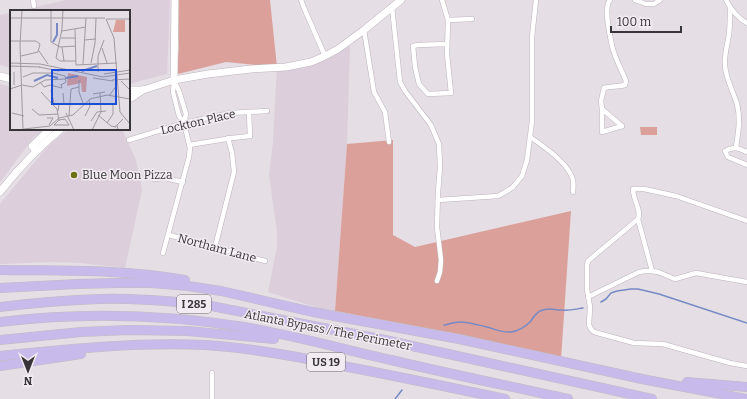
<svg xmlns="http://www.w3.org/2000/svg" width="747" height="399" viewBox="0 0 747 399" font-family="Bitter,serif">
	<rect width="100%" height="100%" fill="#e5dee5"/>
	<!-- built -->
	<g fill="#dccedb">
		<polygon points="66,0 170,0 167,74 129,84 129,11 19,11"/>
		<polygon points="11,13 11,68 0,65 0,15"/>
		<polygon points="350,46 347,144 335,311 318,308 268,292 277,247 277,232 269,175 273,142 277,67 301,67"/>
		<polygon points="0,84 11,87 11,129 44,129 34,137 0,182"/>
		<polygon points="70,129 122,129 136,160 142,190 125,268 80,263 51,262 0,264 0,204 48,146 60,136"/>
	</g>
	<!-- green -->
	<g fill="#dca09a">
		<polygon points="178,0 270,0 277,67 226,62 178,74 177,67 179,48"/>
		<polygon points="640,127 657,127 657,135 641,135"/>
		<polygon points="393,140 393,235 415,247 571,211 561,359 451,333 335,311 347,144"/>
	</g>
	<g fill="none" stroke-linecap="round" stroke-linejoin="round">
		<!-- stream -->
		<g stroke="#778ac5" stroke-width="1.5">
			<polyline points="601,302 606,299 611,293 617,291 631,289 638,289 659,294 747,323"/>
			<path d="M444,325C449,324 455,322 460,322C469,322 478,325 487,327C495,329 502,333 511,332C518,331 525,327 530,322C533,318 535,314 540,311C549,307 553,310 562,310C569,311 576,309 583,308"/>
			<polyline points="395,399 402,390"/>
		</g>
		<defs>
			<g id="street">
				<polyline points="33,0 34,6"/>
				<polyline points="301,0 304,8 325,56"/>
				<polyline points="442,0 448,20 447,54 451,93 428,94 419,84 415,67 413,46 418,45 447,44"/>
				<path d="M610,0C603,8 610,35 612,46C615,58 621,69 626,81L625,85C618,87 611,86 604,88L601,101L602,109L622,126"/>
				<polyline points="635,0 646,4 654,4 660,0"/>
				<path d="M726,0C731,10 738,18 747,23"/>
				<polyline points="392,7 400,82 405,91 431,125 439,144 440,167 438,192 437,227 441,260 440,272 437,281"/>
				<path d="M730,7C730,17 730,26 729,35C727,46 724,55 725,66C726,79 733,91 737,104C741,119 738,133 736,147"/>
				<polyline points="448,20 472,19"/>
				<polyline points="364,30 374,92 385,112 389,142"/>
				<polyline points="174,81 173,92 179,116 184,123"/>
				<polyline points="602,109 602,132 622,126"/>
				<path d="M530,137C542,145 563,160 570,173C574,179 574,185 573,192"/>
				<polyline points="129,140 184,123 231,113 267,111"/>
				<polyline points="189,145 232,138 250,136 249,112"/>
				<path d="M747,152C737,148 736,146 725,151L728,157L747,165"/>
				<polyline points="154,179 165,178 183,182"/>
				<polyline points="438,200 498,196 512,188 522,176 527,160 532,121 532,37 536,0"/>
				<polyline points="638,219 588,261 587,265 587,289 590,307 589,325 591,329 594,332 634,343 663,344 730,363 747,366"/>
				<polyline points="169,235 265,261"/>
				<polyline points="215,247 234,172 232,153 228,138"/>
				<polyline points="163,253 189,157 190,148 184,123 186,114 179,91 174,80"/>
				<path d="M652,271L638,219C642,211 633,200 633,189H644L676,196L747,221"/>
				<polyline points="588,297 639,272 645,271 652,271 658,272 675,279 696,273 747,282"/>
				<polyline points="212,399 212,373"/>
			</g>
			<g id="secondary">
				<polyline points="0,76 11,79"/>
				<polyline points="174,80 175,0"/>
				<polyline points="129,90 143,90 174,80 208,74 251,69 286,67 311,62 325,56 338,49 364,30 401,0"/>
				<polyline points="129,98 133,97 143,90"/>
				<polyline points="36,151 32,146 50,129"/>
				<path d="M0,192C18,169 38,148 61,129"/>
			</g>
			<g id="highway">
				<path d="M0,270C63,271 123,269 185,280"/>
				<polyline points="0,288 77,284 118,283 151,283 188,286 221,291 313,312 459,339 642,379 747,399"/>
				<path d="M0,307C33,303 67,300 100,299C134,298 168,301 201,304L385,340L652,399"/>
				<path d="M0,322C81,312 163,314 244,327C293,335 342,349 391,360C450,374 509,386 568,399"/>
				<polyline points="0,340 81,332 129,330 187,331 274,339"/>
				<path d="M0,356C68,349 137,342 205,345C253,348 301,357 348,367C401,377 453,388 505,399"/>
				<polyline points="0,366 81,354"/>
				<polyline points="687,382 747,387"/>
			</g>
		</defs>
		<!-- street casing -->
		<use href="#street" stroke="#bcb4bb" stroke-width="5.5"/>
		<!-- secondary casing -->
		<use href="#secondary" stroke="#bcb4bb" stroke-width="8"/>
		<!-- highway casing -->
		<use href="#highway" stroke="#bfbebf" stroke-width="10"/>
		<!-- street -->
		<use href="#street" stroke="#fff" stroke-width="4.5"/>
		<!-- secondary -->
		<use href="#secondary" stroke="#fff" stroke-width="7"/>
		<!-- highway -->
		<use href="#highway" stroke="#c9baec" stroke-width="9"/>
	</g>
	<!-- markers -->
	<circle fill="#6f7116" stroke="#f3ebf2" stroke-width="1.5" cx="74" cy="175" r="4"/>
	<g text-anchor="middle" stroke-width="3" stroke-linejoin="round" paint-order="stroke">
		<!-- shield labels -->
		<g fill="#f3ebf2" stroke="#706c70" stroke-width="1">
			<rect x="177" y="295" width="34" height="18" rx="3"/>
			<rect x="307" y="353" width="38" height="18" rx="3"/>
		</g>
		<g font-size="11" font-weight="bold" fill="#383538">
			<text x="194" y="308">I 285</text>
			<text x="326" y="366">US 19</text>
		</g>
		<!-- street labels -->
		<g font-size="12" fill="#383538" stroke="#f3ebf2">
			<text transform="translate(198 122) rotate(-13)" y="4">Lockton Place</text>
			<text transform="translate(217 248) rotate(15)" y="4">Northam Lane</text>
			<text transform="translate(328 330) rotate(11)" y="4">Atlanta Bypass / The Perimeter</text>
		</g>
		<!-- poi labels -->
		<g font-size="12" fill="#383538" stroke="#f3ebf2" text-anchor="start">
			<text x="82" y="179">Blue Moon Pizza</text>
		</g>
	</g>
	<!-- overview -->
	<g transform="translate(10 10)">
		<rect width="120" height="120" fill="#e5dee5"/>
		<path d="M106,10H115V22H103ZM58,63L77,67L76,82H72L71,73L57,76Z" fill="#dca09a"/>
		<path fill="none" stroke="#778ac5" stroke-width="2" d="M43,32L47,25V13M72,61L87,56M56,68L68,66M24,71L37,65L48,68"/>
		<path fill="none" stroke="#a09aa0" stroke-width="1" d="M12,0L10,35L13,120M41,0V32L50,37L66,36M53,0L52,19L46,48L50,51H66M0,8H95M120,9H96L104,28L110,102L120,114M65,19L66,55L107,53M52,21L76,17M51,28H66M74,30L86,29M0,31H26L30,34L28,42L11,46M52,37L54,51M92,38L97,53M29,41L38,54M0,53L30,54L93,67L120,63M81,53L85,33L86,8M73,54L76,8M0,56L30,57M29,57L49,61M88,62V46L94,30M94,64L120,60M13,67L23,63H43L55,66L56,72L51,75M83,68L103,71M69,70V82L73,93M102,70L120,69M111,71L120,80M30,72L34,77L40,75L52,78L51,74M4,75V62M0,79L12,75L23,77L35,70L56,69M43,81L41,80L44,93M31,82L47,99L49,111M83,84L95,82M99,86L107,75M22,99L29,105L48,104M48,101L49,94H54L53,83M120,101V83M2,103L14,106M56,103L64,120M88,105L101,116L106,117V115M59,106L61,79L69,77M75,106L80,96L79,90M37,108H43L39,115M55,109L59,115H44L49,110ZM81,111L87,102L96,101M97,113L103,104V94M14,119L40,116L49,108L63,105L80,89L97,85L120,89M82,120L91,102L90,83M108,120L107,115L113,109"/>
		<path fill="#1d4ed8" fill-opacity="0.15" stroke="#1d4ed8" stroke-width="2" d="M42,60H106V94H42Z"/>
		<rect width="120" height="120" fill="none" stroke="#383538" stroke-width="2"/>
	</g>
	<!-- north arrow -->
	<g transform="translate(28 371) rotate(180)" stroke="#f3ebf2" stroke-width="3" paint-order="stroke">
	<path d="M0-3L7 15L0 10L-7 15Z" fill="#383538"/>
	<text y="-6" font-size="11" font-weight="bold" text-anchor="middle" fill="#383538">N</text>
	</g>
	<!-- scale -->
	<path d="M611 26v6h70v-6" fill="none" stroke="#383538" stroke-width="2"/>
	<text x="617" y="26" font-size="12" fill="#383538" stroke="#f3ebf2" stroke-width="3" paint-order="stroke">100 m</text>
</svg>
